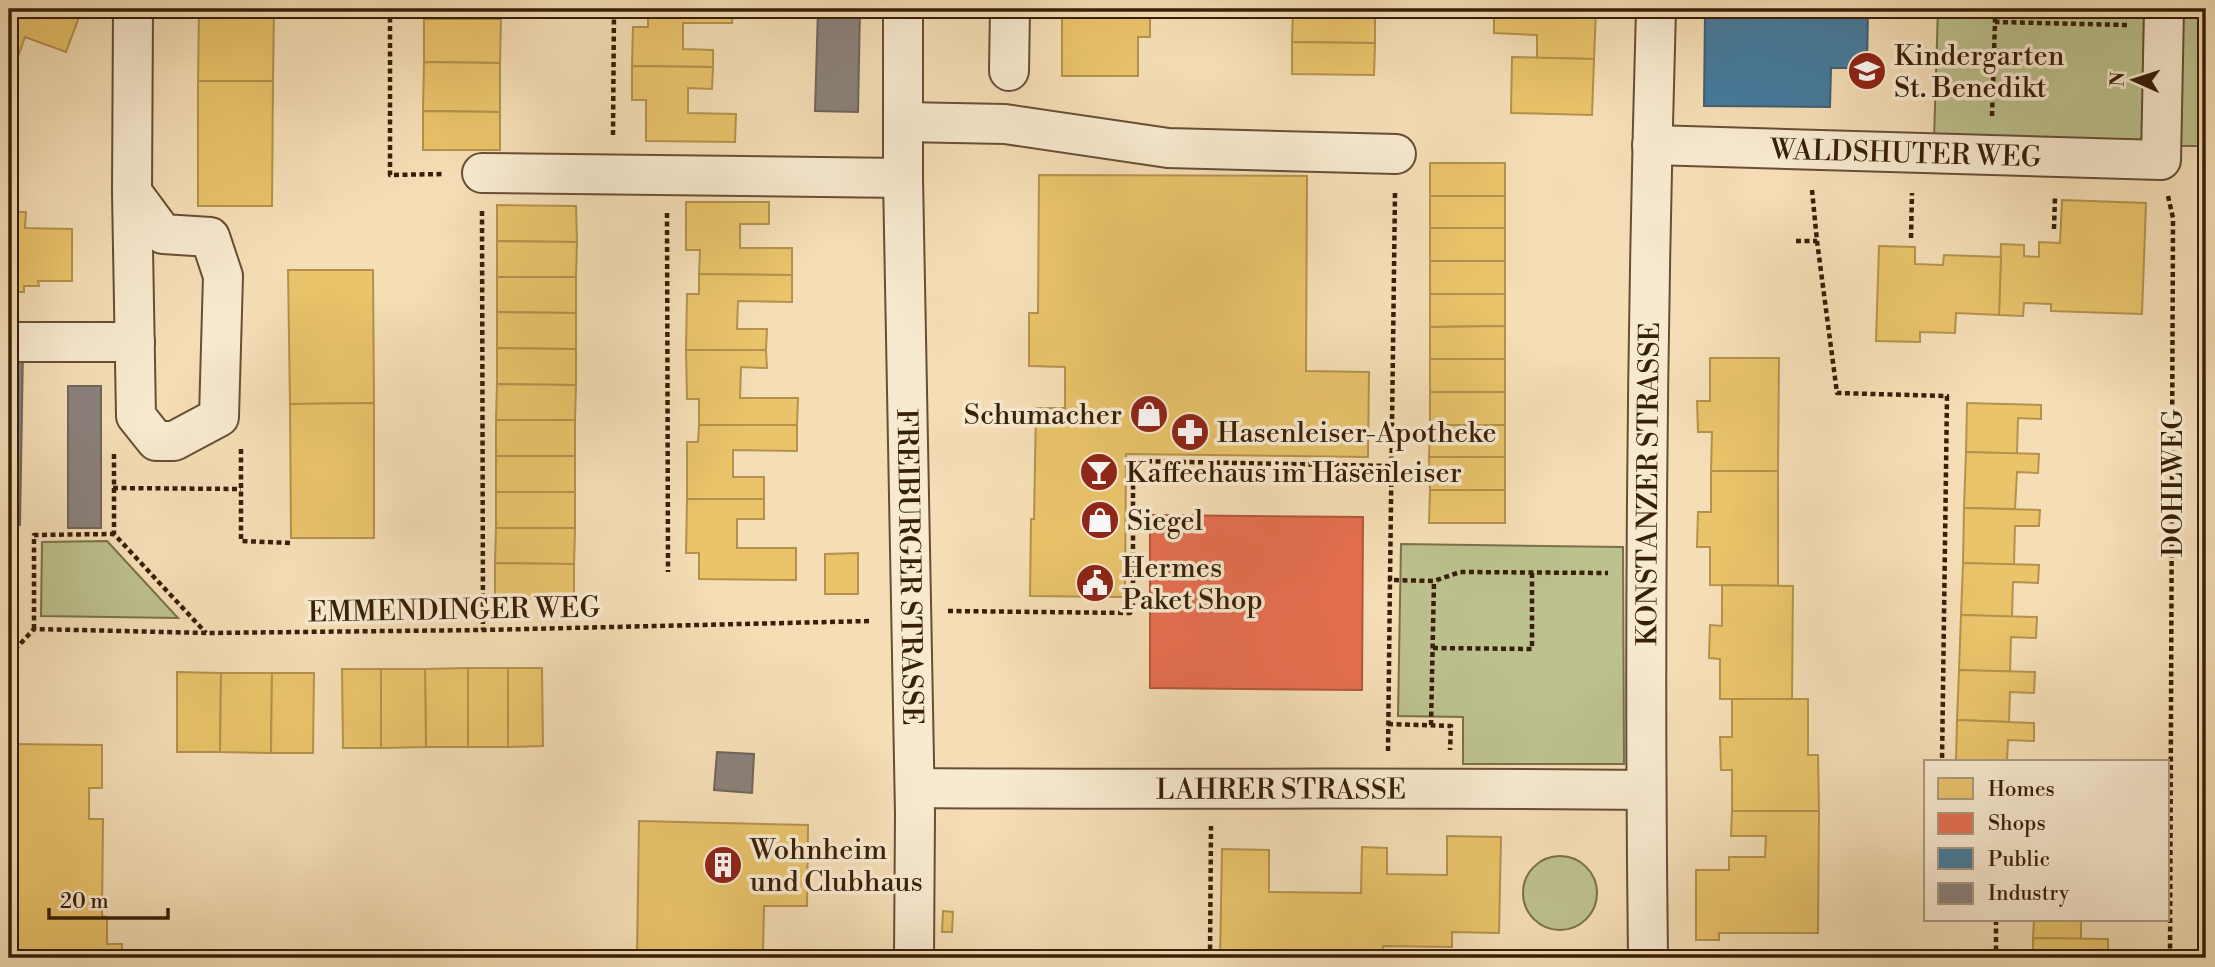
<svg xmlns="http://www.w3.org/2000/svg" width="2215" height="967" viewBox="0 0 2215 967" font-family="'Libre Bodoni',serif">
	<rect width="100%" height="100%" fill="#f5deb6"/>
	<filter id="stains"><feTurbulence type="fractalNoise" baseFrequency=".00286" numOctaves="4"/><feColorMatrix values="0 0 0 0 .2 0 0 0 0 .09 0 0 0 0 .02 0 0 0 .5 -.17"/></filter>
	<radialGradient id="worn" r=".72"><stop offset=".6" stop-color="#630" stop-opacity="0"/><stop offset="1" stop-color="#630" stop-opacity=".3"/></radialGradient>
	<!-- green -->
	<g fill="#bcc18e" stroke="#7a704b" stroke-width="2">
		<polygon points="1938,9 2144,9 2143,143 1934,139"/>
		<polygon points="2182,9 2206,9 2206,146 2181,146"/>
		<polygon points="107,541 178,618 41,616 42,542"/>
		<polygon points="1401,544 1623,547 1624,764 1463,764 1463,717 1398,716"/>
		<circle cx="1560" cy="893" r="37"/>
	</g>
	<!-- homes -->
	<g fill="#e9c46a" stroke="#b4924d" stroke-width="2">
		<polygon points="9,9 82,9 66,52 25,37 12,73 9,72"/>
		<polygon points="199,9 274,9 273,81 198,81"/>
		<rect x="424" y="9" width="77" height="10"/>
		<polygon points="648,9 733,9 732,23 683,23 683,49 713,50 713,67 632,66 633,27 648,27"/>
		<polygon points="1086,9 1150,9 1150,37 1138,37 1138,76 1062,76 1062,18 1086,18"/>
		<polygon points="1293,9 1375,9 1375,11 1293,10"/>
		<polygon points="1494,9 1596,9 1594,59 1537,58 1537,35 1494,33"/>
		<polygon points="1679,9 1723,9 1723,12 1679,11"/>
		<polygon points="1293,10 1375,11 1375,43 1292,42"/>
		<polygon points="424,19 501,19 500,63 424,62"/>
		<polygon points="1292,42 1375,43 1374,75 1292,74"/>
		<polygon points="1512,57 1594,59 1592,115 1511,113"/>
		<polygon points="424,62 500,63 500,112 423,111"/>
		<polygon points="632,66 713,67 712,89 688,88 688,113 736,114 735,142 646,141 646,100 632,100"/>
		<polygon points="198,81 273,81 272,206 198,206"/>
		<polygon points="423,111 500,112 500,150 423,150"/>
		<rect x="1430" y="163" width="75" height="33"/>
		<polygon points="1039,175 1307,176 1306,371 1369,372 1368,457 1126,454 1125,597 1030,596 1031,519 1034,519 1036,408 1065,408 1065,367 1029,366 1029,313 1038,313"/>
		<rect x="1430" y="196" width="75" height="32"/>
		<polygon points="2062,200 2146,203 2142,314 2051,311 2051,304 2024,303 2023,316 1999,315 2001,244 2024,245 2024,256 2039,257 2039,242 2060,243"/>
		<polygon points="686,202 769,202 769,224 740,224 740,248 792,248 792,275 699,274 700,250 686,250"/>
		<polygon points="497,205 576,206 577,242 497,241"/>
		<polygon points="9,212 26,212 25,228 72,229 72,281 38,281 39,286 24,286 24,292 9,292"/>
		<rect x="1430" y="228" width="75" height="33"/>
		<polygon points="497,241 577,242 576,277 497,277"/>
		<polygon points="1879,246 1915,247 1915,264 1943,265 1944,255 2001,257 1999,315 1956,313 1955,333 1920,332 1920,342 1876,341"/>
		<rect x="1430" y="261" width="75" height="33"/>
		<polygon points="288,270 373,270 374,403 290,404"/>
		<polygon points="699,274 792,275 792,302 738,301 737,329 767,329 766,350 686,350 687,294 699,294"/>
		<polygon points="497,277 576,277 576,313 497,312"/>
		<polygon points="1430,294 1505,294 1505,326 1430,327"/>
		<polygon points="497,312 576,313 576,349 497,348"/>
		<polygon points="1505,326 1505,359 1430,359 1430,327"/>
		<polygon points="497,348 576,349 576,385 497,384"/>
		<polygon points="686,350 766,350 767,368 741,367 740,398 798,398 797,425 699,425 699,399 687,399"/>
		<polygon points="1710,358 1779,358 1778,471 1711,471 1712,432 1698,432 1697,401 1710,401"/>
		<rect x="1430" y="359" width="75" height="33"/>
		<polygon points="497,384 576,385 575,420 496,420"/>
		<rect x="1430" y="392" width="75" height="33"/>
		<polygon points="374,403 374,538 291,538 290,404"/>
		<polygon points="1967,403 2041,405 2041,419 2018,418 2017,454 1966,452"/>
		<rect x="496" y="420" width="79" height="36"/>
		<polygon points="699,425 797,425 797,451 733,450 733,477 764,477 764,499 687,499 687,442 698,442"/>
		<polygon points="1430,425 1505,425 1505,457 1429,457"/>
		<polygon points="1966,452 2039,454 2038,473 2017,472 2015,509 1964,508"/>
		<rect x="496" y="456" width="79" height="36"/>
		<polygon points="1429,457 1505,457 1505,490 1430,490"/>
		<polygon points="1711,471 1778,471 1778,586 1710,585 1710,547 1697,547 1698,512 1711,512"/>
		<polygon points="1430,490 1505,490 1505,523 1429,523"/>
		<rect x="496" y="492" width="79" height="36"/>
		<polygon points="687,499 764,499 764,519 737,519 737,548 796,548 796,580 699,579 699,553 686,553"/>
		<polygon points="1964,508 2040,510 2039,526 2015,526 2014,565 1963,563"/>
		<polygon points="496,528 575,528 574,564 495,563"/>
		<polygon points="858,553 858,594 825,594 825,554"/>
		<polygon points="495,563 574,564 574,599 495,599"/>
		<polygon points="1963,563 2039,565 2038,583 2013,582 2012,617 1961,615"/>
		<polygon points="1722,585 1793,586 1792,699 1720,699 1720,659 1709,658 1710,625 1722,626"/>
		<polygon points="1961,615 2037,617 2036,638 2011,637 2010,672 1959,670"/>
		<rect x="468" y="668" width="40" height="79"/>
		<polygon points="468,668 468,747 426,747 425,669"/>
		<polygon points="508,668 542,668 543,746 508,747"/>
		<polygon points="342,669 381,669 381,748 343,748"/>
		<polygon points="381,669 425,669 426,747 381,748"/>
		<polygon points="1959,670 2035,672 2034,693 2010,692 2009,722 1957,720"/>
		<polygon points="177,672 221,673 220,752 177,752"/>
		<polygon points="221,673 272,673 271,753 220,752"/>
		<polygon points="272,673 314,673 313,753 271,753"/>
		<polygon points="1732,699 1808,699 1808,755 1818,755 1819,811 1732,811 1732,770 1721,770 1720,737 1732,737"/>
		<polygon points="1957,720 2034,723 2034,741 2008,740 2007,762 1956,762"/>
		<polygon points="9,744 102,745 102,788 89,788 89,819 103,819 102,916 107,917 107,944 122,944 122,958 13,958 13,952 9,952"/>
		<polygon points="1732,811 1819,811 1818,933 1719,933 1719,940 1696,940 1696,870 1729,870 1729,857 1765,857 1766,836 1731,836"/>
		<polygon points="639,821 808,825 807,906 764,906 763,950 805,950 805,958 637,958"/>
		<polygon points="1447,836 1501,837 1499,933 1452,932 1452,947 1383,946 1383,955 1336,954 1335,958 1220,958 1222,849 1269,850 1269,892 1361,893 1362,847 1387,848 1387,874 1447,875"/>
		<polygon points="943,911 953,912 952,932 942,932"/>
		<polygon points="2034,920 2081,920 2081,939 2033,938"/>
		<polygon points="2033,938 2108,939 2108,956 2085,955 2085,958 2033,958"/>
	</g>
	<!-- shops -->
	<polygon fill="#e76f51" stroke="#b2573b" stroke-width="2" points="1150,515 1363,517 1362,690 1150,688"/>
	<!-- public -->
	<polygon fill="#457b9d" stroke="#415f70" stroke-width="2" points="1723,9 1868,9 1867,68 1831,68 1830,107 1704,106 1705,12 1723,12"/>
	<!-- industry -->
	<g fill="#8a817c" stroke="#716459" stroke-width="2">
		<polygon points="818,9 860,9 858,112 815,111"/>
		<polygon points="9,349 23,349 20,525 9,525"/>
		<rect x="68" y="386" width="33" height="142"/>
		<polygon points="717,752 754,754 752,793 714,790"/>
	</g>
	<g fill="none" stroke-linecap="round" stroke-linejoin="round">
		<defs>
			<g id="minor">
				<path id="s1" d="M903,9V178L915,814L914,958"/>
				<polyline points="1009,71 1010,9"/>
				<polyline points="903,122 1005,124 1168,148 1396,154"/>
				<path id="s2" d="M1652,145L2161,160L2164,9"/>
				<polyline points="482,173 903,178"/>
				<polyline points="132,192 163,234 210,237 223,276 219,417 174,441 156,441 136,416 132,192 133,9"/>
				<polyline points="9,342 135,342"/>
				<path id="s3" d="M915,788C1158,790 1402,787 1646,790"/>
				<path id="s4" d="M1648,958C1644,642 1647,325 1656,9"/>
			</g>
		</defs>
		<!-- minor casing -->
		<use href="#minor" stroke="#674f34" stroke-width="42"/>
		<!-- path -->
		<g stroke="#381f08" stroke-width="4.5" stroke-dasharray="5 3.5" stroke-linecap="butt">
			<polyline points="390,9 390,175 444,174"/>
			<polyline points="1995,22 1995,9"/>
			<polyline points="1992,116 1995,22 2127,25"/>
			<polyline points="613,135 614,9"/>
			<polyline points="1812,190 1817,241 1837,393 1947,396 1942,762"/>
			<polyline points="1395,193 1390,580 1434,581 1460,572 1608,573"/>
			<polyline points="2168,196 2173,218 2170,958"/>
			<polyline points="482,211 483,630"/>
			<polyline points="667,213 668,572"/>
			<polyline points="2054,229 2055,197"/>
			<polyline points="1911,238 1912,193"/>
			<polyline points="1796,241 1817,241"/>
			<polyline points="241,449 241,541 291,543"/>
			<polyline points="114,454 114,534 206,633"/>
			<polyline points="113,488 241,489"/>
			<polyline points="948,611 1130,613 1133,604 1133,461 1391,466"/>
			<polyline points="34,629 34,535 114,534"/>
			<polyline points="1433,648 1532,649 1532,573"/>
			<polyline points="9,656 34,629 207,633 483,630 871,621"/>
			<polyline points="1388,724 1451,726 1450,750"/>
			<polyline points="1431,725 1434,581"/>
			<polyline points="1388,751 1390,580"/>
			<polyline points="1996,920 1996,958"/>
			<polyline points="1210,958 1211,826"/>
		</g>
		<!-- minor -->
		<use href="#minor" stroke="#f8ead0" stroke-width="38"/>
	</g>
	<!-- icons -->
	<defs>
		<symbol id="school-disc" viewBox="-11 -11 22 22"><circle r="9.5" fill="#8f2418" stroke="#f8ead0"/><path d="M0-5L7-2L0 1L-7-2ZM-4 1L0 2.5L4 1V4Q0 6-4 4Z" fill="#fff"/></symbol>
		<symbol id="shop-disc" viewBox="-11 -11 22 22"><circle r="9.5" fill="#8f2418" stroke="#f8ead0"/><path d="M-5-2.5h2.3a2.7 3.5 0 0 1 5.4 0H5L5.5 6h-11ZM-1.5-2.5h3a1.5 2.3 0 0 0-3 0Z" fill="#fff"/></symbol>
		<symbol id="pharmacy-disc" viewBox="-11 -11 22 22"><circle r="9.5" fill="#8f2418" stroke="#f8ead0"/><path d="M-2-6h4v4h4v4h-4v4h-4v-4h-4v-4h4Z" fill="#fff"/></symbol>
		<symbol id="bar-disc" viewBox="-11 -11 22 22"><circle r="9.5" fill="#8f2418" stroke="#f8ead0"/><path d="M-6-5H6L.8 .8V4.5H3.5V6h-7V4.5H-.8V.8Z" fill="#fff"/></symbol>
		<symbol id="civic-disc" viewBox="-11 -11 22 22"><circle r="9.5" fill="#8f2418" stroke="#f8ead0"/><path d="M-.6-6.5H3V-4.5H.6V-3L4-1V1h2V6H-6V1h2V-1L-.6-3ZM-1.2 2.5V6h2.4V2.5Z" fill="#fff"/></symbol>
		<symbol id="building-disc" viewBox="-11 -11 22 22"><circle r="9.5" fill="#8f2418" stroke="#f8ead0"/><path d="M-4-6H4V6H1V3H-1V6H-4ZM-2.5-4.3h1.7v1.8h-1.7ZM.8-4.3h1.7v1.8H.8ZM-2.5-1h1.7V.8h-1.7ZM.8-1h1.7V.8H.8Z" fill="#fff"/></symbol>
	</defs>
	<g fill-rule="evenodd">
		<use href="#school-disc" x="1845" y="49" width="44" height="44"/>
		<use href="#shop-disc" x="1127" y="392" width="44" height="44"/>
		<use href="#pharmacy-disc" x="1168" y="410" width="44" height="44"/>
		<use href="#bar-disc" x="1077" y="450" width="44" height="44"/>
		<use href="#shop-disc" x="1078" y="498" width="44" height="44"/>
		<use href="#civic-disc" x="1073" y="561" width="44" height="44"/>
		<use href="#building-disc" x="701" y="843" width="44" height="44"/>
	</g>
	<g text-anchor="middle" stroke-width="7" stroke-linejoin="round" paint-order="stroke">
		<!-- poi labels -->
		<g font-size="28" fill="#381f08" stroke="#f8ead0" text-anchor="start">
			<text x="1894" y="65">Kindergarten<tspan x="1894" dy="32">St. Benedikt</tspan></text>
			<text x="1122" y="424" text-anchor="end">Schumacher</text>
			<text x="1217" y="442">Hasenleiser-Apotheke</text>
			<text x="1126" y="482">Kaffeehaus im Hasenleiser</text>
			<text x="1127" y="530">Siegel</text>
			<text x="1122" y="577">Hermes<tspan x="1122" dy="32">Paket Shop</tspan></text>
			<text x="750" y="859">Wohnheim<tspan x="750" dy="32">und Clubhaus</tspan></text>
		</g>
		<!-- street labels -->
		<g font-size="28" fill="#381f08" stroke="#f8ead0">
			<text dy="10" stroke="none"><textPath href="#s2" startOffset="254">WALDSHUTER WEG</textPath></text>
			<text dy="10" stroke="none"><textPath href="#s4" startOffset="474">KONSTANZER STRASSE</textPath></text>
			<text transform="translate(2172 483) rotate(-90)" y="10">DOHLWEG</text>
			<text dy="10" stroke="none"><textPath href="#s1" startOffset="558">FREIBURGER STRASSE</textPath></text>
			<text transform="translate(454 609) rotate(-1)" y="10">EMMENDINGER WEG</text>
			<text dy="10" stroke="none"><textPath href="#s3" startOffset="366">LAHRER STRASSE</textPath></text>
		</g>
	</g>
	<!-- margin -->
	<rect width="2215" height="967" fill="none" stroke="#f5deb6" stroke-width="35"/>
	<rect x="10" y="10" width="2194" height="946" fill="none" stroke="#381f08" stroke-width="3.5"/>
	<rect x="18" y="18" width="2180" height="932" fill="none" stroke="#381f08" stroke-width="2"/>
	<!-- legend -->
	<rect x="1924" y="760" width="245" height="161" fill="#f8ead0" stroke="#ab9980" stroke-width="2"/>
	<rect x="1938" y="778" width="35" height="21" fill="#e9c46a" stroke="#ab9980" stroke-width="2"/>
	<text x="1988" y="796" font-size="21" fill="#381f08">Homes</text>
	<rect x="1938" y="813" width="35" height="21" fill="#e76f51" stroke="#ab9980" stroke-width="2"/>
	<text x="1988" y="830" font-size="21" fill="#381f08">Shops</text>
	<rect x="1938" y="848" width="35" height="21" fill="#457b9d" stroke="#ab9980" stroke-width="2"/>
	<text x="1988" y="866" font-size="21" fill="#381f08">Public</text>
	<rect x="1938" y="883" width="35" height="21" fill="#8a817c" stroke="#ab9980" stroke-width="2"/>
	<text x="1988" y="900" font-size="21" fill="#381f08">Industry</text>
	<!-- north arrow -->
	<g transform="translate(2134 80) rotate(273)" stroke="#f8ead0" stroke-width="5" paint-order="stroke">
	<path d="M0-5L12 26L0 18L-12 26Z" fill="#381f08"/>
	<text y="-10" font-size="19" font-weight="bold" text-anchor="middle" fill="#381f08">N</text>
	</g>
	<!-- scale -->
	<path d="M49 908v10h119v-10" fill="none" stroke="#381f08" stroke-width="3.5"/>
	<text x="60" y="908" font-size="21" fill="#381f08" stroke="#f8ead0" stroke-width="5" paint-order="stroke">20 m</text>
	<rect width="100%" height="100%" filter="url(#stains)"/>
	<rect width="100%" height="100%" fill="url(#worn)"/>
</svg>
